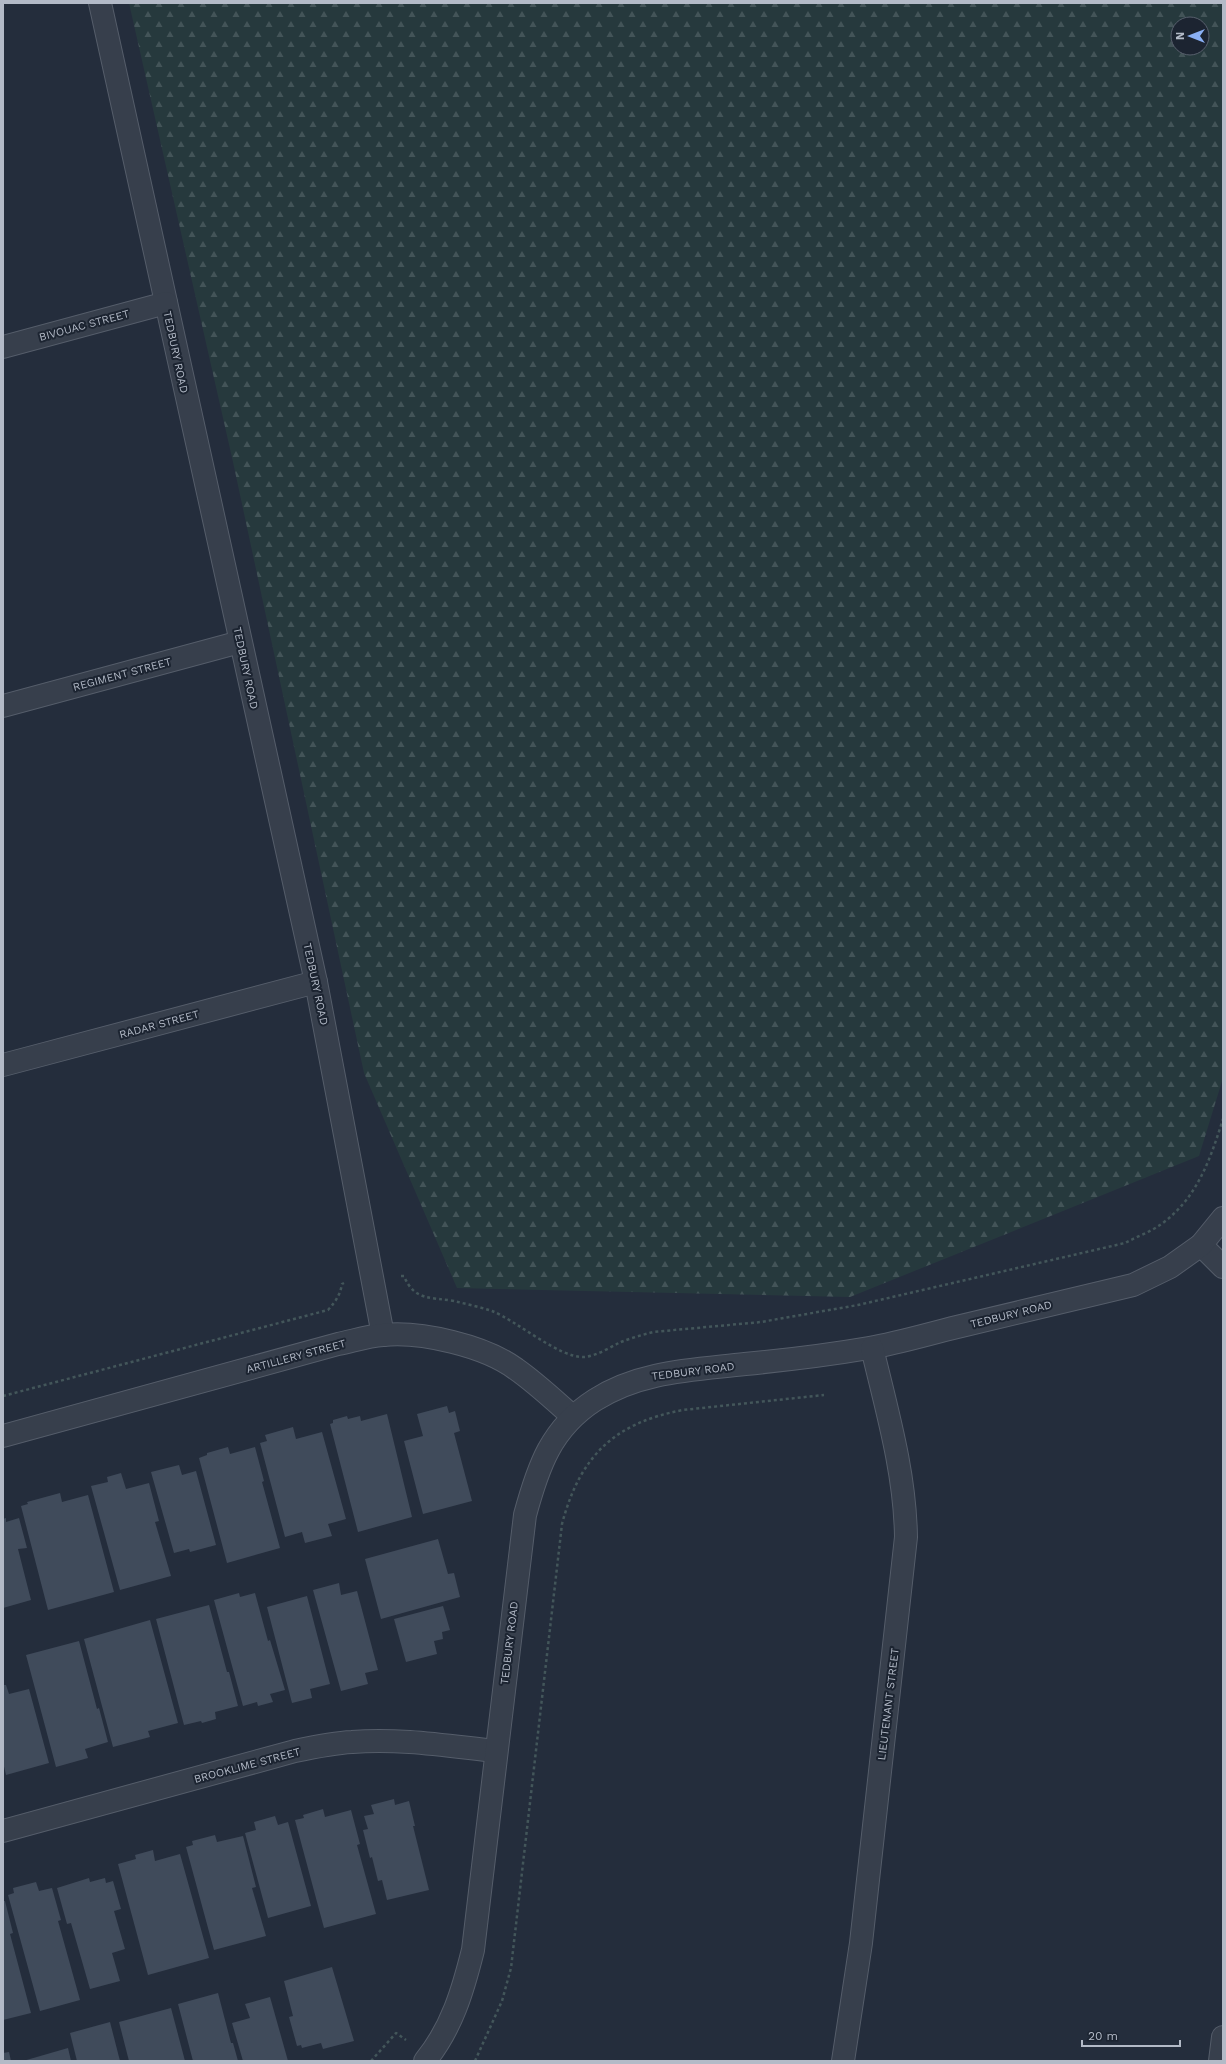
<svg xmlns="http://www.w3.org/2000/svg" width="1226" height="2064" viewBox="0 0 1226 2064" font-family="'Work Sans',sans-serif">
	<defs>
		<pattern id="forest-firs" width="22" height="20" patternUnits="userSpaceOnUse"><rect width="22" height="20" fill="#26393d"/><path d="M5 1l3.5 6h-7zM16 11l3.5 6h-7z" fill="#435458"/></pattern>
	</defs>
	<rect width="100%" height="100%" fill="#242d3c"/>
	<!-- forest -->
	<path fill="url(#forest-firs)" fill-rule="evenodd" d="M129,3H1223V1078L1199,1156L850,1297L457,1288L364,1073L233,462ZM1178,24H1202V48H1178Z"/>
	<!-- building -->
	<g fill="#404b5b">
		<polygon points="447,1406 449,1413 455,1411 460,1431 454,1433 472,1501 423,1514 404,1441 423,1436 417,1414"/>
		<polygon points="387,1414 412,1517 358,1532 330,1424 333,1423 333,1420 347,1416 348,1419 360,1416 361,1421"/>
		<polygon points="293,1427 296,1439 322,1432 346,1519 328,1524 332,1536 305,1543 302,1532 285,1537 260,1443 267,1441 265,1435"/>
		<polygon points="228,1447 230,1454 255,1447 264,1481 262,1482 280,1548 227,1563 199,1458 207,1455 207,1453"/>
		<polygon points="179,1465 182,1475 196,1471 216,1545 190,1552 189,1549 174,1553 151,1472"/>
		<polygon points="121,1473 126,1489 149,1483 159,1521 155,1522 171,1576 120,1590 91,1486 108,1482 107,1477"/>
		<polygon points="60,1493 62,1502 88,1495 114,1592 48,1610 21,1506 28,1504 27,1502"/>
		<polygon points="6,1518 6,1522 19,1518 27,1548 18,1549 31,1600 3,1608 3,1519"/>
		<polygon points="438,1539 448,1574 454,1573 460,1597 381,1619 365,1559"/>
		<polygon points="339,1583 341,1595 357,1591 378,1670 365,1673 368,1684 341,1691 313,1590"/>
		<polygon points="239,1593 240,1597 255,1593 268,1641 270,1640 285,1690 270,1694 273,1702 258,1706 257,1702 243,1706 214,1600"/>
		<polygon points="307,1596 330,1684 310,1689 312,1698 292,1703 267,1607"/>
		<polygon points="209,1605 227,1672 229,1672 238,1706 215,1712 216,1719 202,1723 201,1721 184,1725 156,1619"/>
		<polygon points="443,1606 450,1630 442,1632 443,1639 434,1641 437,1654 406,1662 394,1619"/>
		<polygon points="150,1620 178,1723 148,1731 150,1737 113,1747 84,1639"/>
		<polygon points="79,1641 97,1709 99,1708 108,1742 85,1749 88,1758 56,1767 26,1655"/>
		<polygon points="3,1685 6,1685 9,1694 29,1689 49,1763 6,1775 3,1762"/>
		<polygon points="394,1799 395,1805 409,1801 415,1826 413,1826 429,1890 387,1900 382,1880 378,1881 372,1857 370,1858 363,1830 368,1829 364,1816 374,1814 371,1805"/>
		<polygon points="323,1809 325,1817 351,1810 360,1844 357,1845 376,1914 324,1928 295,1820 304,1818 303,1815"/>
		<polygon points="275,1816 278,1825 288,1822 311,1906 268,1918 245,1833 256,1830 254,1822"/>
		<polygon points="215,1835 217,1842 243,1836 256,1887 252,1888 266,1936 214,1950 186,1847 193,1845 192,1841"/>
		<polygon points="153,1850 155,1861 180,1854 209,1958 148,1975 118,1864 136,1859 135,1855"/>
		<polygon points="89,1878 90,1882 105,1878 106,1883 113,1881 121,1909 114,1911 125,1949 112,1953 120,1981 90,1989 71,1923 67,1924 57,1888"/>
		<polygon points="36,1882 39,1891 52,1888 61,1920 58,1921 80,2000 40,2011 8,1895 14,1893 13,1888"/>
		<polygon points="3,1901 5,1901 13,1933 10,1934 31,2013 3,2020"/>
		<polygon points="332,1967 354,2041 323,2049 321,2043 302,2048 301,2045 297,2046 289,2017 293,2016 284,1981"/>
		<polygon points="218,1993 231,2043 233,2043 238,2061 193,2061 178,2004"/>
		<polygon points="270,1997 288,2061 243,2061 232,2023 250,2018 245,2004"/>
		<polygon points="171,2008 185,2061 129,2061 119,2022"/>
		<polygon points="110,2022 120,2061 77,2061 70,2033"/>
		<polygon points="68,2048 71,2061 23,2061"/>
		<polygon points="9,2052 11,2061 3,2061 3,2053"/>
	</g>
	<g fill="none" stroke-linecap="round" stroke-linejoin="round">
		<defs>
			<g id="minor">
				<polyline points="100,3 316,982 383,1335"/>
				<polyline points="3,347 166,303"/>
				<polyline points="3,706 240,642"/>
				<polyline points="3,1065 316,982"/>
				<polyline points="1201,1245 1223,1267"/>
				<path d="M3,1436L338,1344C353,1341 368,1336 383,1335C421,1331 485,1346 516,1369C536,1383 554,1400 572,1416"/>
				<path d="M3,1831L295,1751C314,1747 333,1743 352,1742C400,1738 448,1746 496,1751"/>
				<path d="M425,2061C452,2028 463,1990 473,1950L525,1515C538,1467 551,1428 595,1400C640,1371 693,1370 745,1364C787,1360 828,1355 869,1348C899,1343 928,1334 957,1327C1016,1313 1074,1299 1133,1285L1170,1267L1201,1245L1223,1218"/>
				<path d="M843,2061L861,1943L906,1537C905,1472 887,1411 872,1348"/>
				<polyline points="1220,2061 1223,2037"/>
			</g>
		</defs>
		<!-- minor casing -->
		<use href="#minor" stroke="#555d6a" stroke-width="24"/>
		<!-- path -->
		<g stroke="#43565a" stroke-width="2.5" stroke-dasharray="3 3" stroke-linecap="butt">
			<path d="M401,1276H404C414,1301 431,1297 454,1301C466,1304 480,1307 492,1311C517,1321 559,1358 584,1357C597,1356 610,1347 621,1342C631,1338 642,1335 653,1332L761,1322L858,1305L1125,1243C1136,1237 1150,1232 1160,1225C1197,1199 1210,1160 1223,1119"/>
			<path d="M3,1396L328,1310C336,1301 340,1295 342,1284L344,1283"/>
			<polyline points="371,2061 396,2033 406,2040"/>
			<path d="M475,2061L502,2001L511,1968L562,1524C580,1456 614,1423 683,1410L824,1395"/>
		</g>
		<!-- minor -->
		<use href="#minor" stroke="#373f4c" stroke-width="22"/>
	</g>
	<g text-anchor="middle" stroke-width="4" stroke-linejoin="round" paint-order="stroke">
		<!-- street labels -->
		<g font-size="11" fill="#b3bac7" stroke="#1c2431">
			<text transform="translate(84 325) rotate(-15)" y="4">BIVOUAC STREET</text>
			<text transform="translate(176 352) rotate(78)" y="4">TEDBURY ROAD</text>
			<text transform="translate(246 668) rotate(78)" y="4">TEDBURY ROAD</text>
			<text transform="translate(122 674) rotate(-15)" y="4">REGIMENT STREET</text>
			<text transform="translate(316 984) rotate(78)" y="4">TEDBURY ROAD</text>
			<text transform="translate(159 1024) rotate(-15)" y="4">RADAR STREET</text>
			<text transform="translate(1011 1314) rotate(-14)" y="4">TEDBURY ROAD</text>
			<text transform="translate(296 1356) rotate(-15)" y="4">ARTILLERY STREET</text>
			<text transform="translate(693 1371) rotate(-7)" y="4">TEDBURY ROAD</text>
			<text transform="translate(509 1643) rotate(-83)" y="4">TEDBURY ROAD</text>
			<text transform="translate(888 1704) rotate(-83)" y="4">LIEUTENANT STREET</text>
			<text transform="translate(247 1765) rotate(-15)" y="4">BROOKLIME STREET</text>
		</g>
	</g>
	<!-- border -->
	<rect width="1226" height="2064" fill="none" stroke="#b3bac7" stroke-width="8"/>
	<!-- north arrow -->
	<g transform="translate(1190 36) rotate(270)"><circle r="19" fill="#1c2431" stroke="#58606d"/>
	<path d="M0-3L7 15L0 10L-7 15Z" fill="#8ab0f5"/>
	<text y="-6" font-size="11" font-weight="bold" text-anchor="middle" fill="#b3bac7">N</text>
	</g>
	<!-- scale -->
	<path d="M1082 2040v6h98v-6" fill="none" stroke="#b3bac7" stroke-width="2"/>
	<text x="1088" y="2040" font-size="12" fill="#b3bac7" stroke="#1c2431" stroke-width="3" paint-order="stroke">20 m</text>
</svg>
